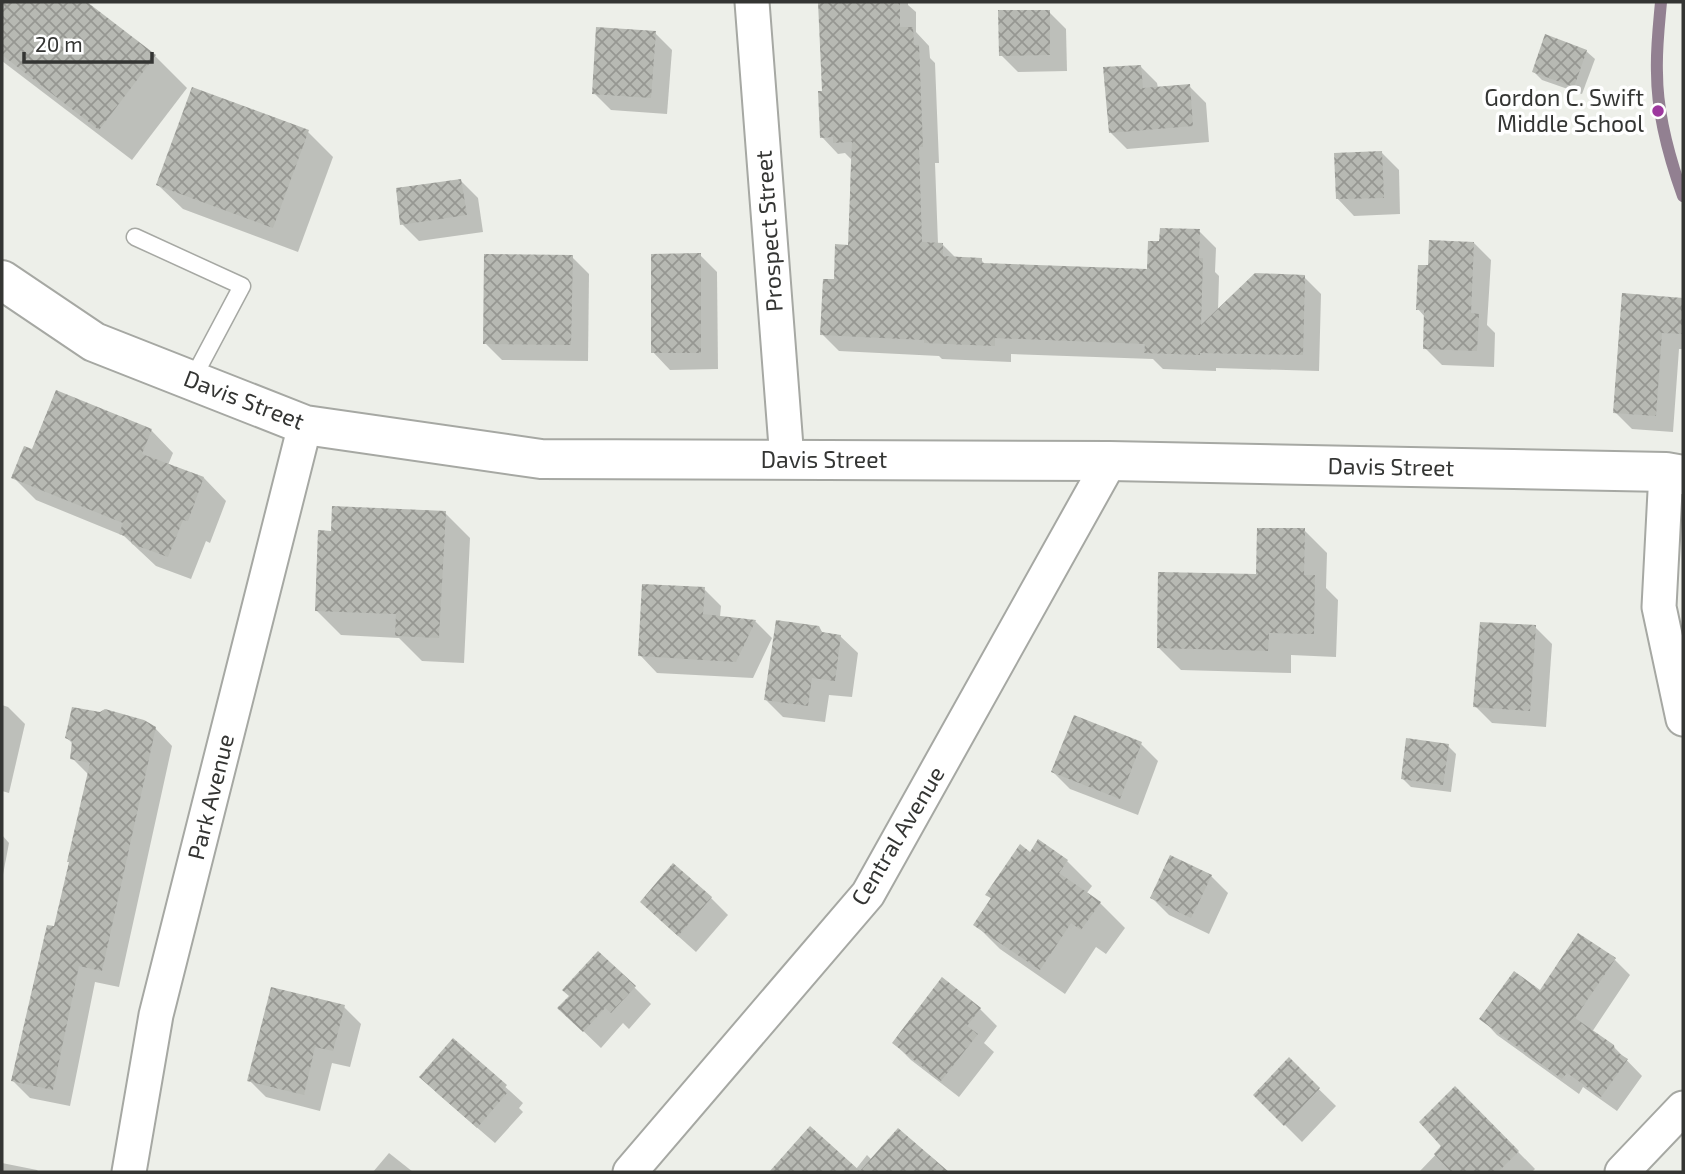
<svg xmlns="http://www.w3.org/2000/svg" width="1685" height="1174" viewBox="0 0 1685 1174" font-family="'Exo 2',sans-serif">
	<defs>
		<pattern id="building-cross-hatch" width="8" height="8" patternUnits="userSpaceOnUse" patternTransform="scale(1.75)"><rect width="8" height="8" fill="#b7b9b3"/><path d="M0 0l8 8M0 8l8-8" fill="none" stroke="#969792"/></pattern>
	</defs>
	<rect width="100%" height="100%" fill="#edefe9"/>
	<!-- shadow -->
	<g fill="#0003">
		<polygon points="2,2 84,2 155,56 187,88 132,160 2,61"/>
		<polygon points="825,2 908,2 908,5 916,12 916,32 929,46 930,58 935,63 939,163 935,163 938,244 943,245 957,259 981,260 986,265 1149,271 1161,243 1199,231 1216,248 1215,272 1219,276 1218,311 1304,277 1321,294 1319,371 1216,368 1216,371 1163,369 1153,359 1011,354 1011,362 942,359 939,356 839,351 822,334 835,281 849,246 851,159 845,153 838,154 822,137"/>
		<polygon points="1049,12 1066,29 1067,71 1018,72 1001,55"/>
		<polygon points="655,33 672,50 667,114 611,110 594,93"/>
		<polygon points="1586,51 1595,59 1582,94 1542,80 1534,72"/>
		<polygon points="1140,66 1157,83 1158,88 1189,86 1206,103 1209,142 1127,149 1110,132"/>
		<polygon points="308,132 333,157 298,252 183,209 158,185"/>
		<polygon points="1382,153 1399,170 1400,214 1354,216 1337,198"/>
		<polygon points="461,181 478,198 483,232 419,241 402,224"/>
		<polygon points="1474,243 1491,260 1487,325 1495,333 1494,367 1442,365 1425,348 1426,318 1418,309 1430,267"/>
		<polygon points="700,255 717,272 718,369 670,370 653,352"/>
		<polygon points="572,257 589,274 588,361 502,360 485,343"/>
		<polygon points="1623,295 1683,299 1683,349 1679,349 1673,432 1632,429 1615,412"/>
		<polygon points="151,430 173,453 168,465 204,478 226,501 210,543 206,541 191,579 156,566 124,536 36,500 13,477 33,451"/>
		<polygon points="445,513 470,538 464,663 422,661 399,638 341,635 316,610"/>
		<polygon points="1304,530 1327,553 1326,588 1338,600 1336,657 1291,655 1291,673 1181,670 1158,647 1258,576"/>
		<polygon points="704,589 721,606 720,617 755,621 772,638 753,678 657,673 640,655"/>
		<polygon points="1535,627 1552,644 1546,727 1492,723 1475,706"/>
		<polygon points="818,628 824,634 840,636 858,653 852,697 829,695 825,722 783,717 766,700"/>
		<polygon points="2,705 8,707 25,724 9,793 2,791"/>
		<polygon points="155,728 172,746 119,987 95,982 70,1106 30,1098 13,1081 56,928 89,775 72,758 74,745 66,737"/>
		<polygon points="1141,744 1158,761 1138,815 1070,789 1053,772"/>
		<polygon points="1448,746 1456,754 1451,792 1411,787 1403,779"/>
		<polygon points="2,835 9,843 2,880"/>
		<polygon points="1031,854 1067,861 1092,886 1086,894 1100,903 1125,928 1106,954 1096,947 1065,994 1000,949 976,925 992,900 988,895"/>
		<polygon points="1211,876 1228,893 1209,934 1169,915 1152,898"/>
		<polygon points="711,898 728,915 696,952 659,919"/>
		<polygon points="1615,960 1630,975 1592,1032 1613,1046 1642,1076 1617,1111 1583,1087 1579,1094 1497,1035 1482,1019"/>
		<polygon points="634,987 651,1004 629,1029 623,1023 601,1048 577,1025"/>
		<polygon points="344,1007 361,1024 350,1067 332,1063 320,1111 266,1097 249,1080"/>
		<polygon points="980,1009 997,1026 984,1043 994,1052 959,1097 911,1060 894,1043"/>
		<polygon points="454,1040 523,1103 519,1108 523,1112 495,1143 438,1094 421,1077"/>
		<polygon points="1289,1060 1336,1106 1302,1142 1255,1095"/>
		<polygon points="1455,1088 1535,1169 1532,1172 1419,1172 1444,1146"/>
		<polygon points="810,1128 856,1169 867,1155 872,1160 929,1157 944,1172 772,1172"/>
		<polygon points="389,1153 413,1172 373,1172"/>
		<polygon points="2,1163 37,1170 39,1172 2,1172"/>
	</g>
	<g fill="none" stroke-linecap="round" stroke-linejoin="round">
		<!-- stream -->
		<path stroke="#928091" stroke-width="12" d="M1661,2C1659,25 1656,49 1657,73C1657,114 1669,157 1683,196"/>
	</g>
	<!-- building -->
	<g fill="url(#building-cross-hatch)">
		<polygon points="2,2 87,2 156,55 99,130 2,55"/>
		<polygon points="818,2 900,2 900,27 913,27 914,45 919,45 923,147 919,147 922,242 943,243 943,256 982,258 982,263 1147,269 1148,241 1159,241 1160,228 1200,229 1199,258 1203,258 1201,325 1255,273 1305,275 1303,355 1200,353 1200,355 1144,353 1145,344 995,338 995,346 924,343 924,340 820,335 823,279 834,279 835,244 848,245 852,142 833,143 833,137 820,138 818,91 822,91"/>
		<polygon points="998,10 1050,10 1050,55 999,56"/>
		<polygon points="596,27 656,31 651,98 592,94"/>
		<polygon points="1545,34 1587,50 1574,87 1532,72"/>
		<polygon points="1141,65 1143,88 1190,84 1193,126 1109,133 1103,67"/>
		<polygon points="192,87 309,130 273,228 156,185"/>
		<polygon points="1382,151 1384,198 1336,199 1334,153"/>
		<polygon points="461,179 467,215 400,225 396,188"/>
		<polygon points="1429,240 1474,242 1471,313 1479,314 1477,351 1423,349 1424,310 1416,310 1418,265 1428,265"/>
		<polygon points="701,253 701,353 651,353 651,254"/>
		<polygon points="484,254 573,255 571,345 483,344"/>
		<polygon points="1622,293 1683,298 1683,334 1662,333 1656,416 1613,413"/>
		<polygon points="56,390 152,429 142,454 204,477 188,521 183,520 168,557 132,544 130,538 119,534 123,523 11,478 24,446 32,449"/>
		<polygon points="332,506 446,511 439,638 395,636 396,614 315,611 318,530 331,531"/>
		<polygon points="1257,528 1305,528 1304,575 1315,575 1314,634 1269,633 1268,651 1157,648 1158,572 1256,574"/>
		<polygon points="642,584 705,587 703,614 756,620 736,662 638,656"/>
		<polygon points="776,620 819,626 822,632 841,635 835,681 812,678 808,706 764,700"/>
		<polygon points="1480,622 1536,625 1530,711 1473,707"/>
		<polygon points="72,707 100,712 105,709 144,720 156,727 102,971 79,966 53,1090 11,1081 47,925 54,926 69,862 67,862 90,763 70,759 72,741 65,738"/>
		<polygon points="1074,715 1142,742 1120,799 1051,772"/>
		<polygon points="1406,738 1449,744 1443,785 1401,779"/>
		<polygon points="1038,839 1068,860 1059,873 1101,902 1081,930 1071,923 1040,970 973,925 991,898 985,895 1020,844 1030,852"/>
		<polygon points="1170,855 1212,875 1191,918 1150,898"/>
		<polygon points="673,863 712,897 678,936 640,902"/>
		<polygon points="1578,933 1616,958 1575,1018 1614,1045 1615,1051 1628,1059 1601,1097 1567,1073 1562,1079 1479,1019 1514,971 1540,990"/>
		<polygon points="598,951 636,986 611,1013 605,1008 583,1032 557,1008 569,996 562,990"/>
		<polygon points="942,977 981,1008 967,1026 978,1034 941,1081 892,1043"/>
		<polygon points="271,987 345,1005 333,1051 315,1047 304,1095 247,1081"/>
		<polygon points="453,1038 507,1085 503,1090 507,1093 477,1128 419,1077"/>
		<polygon points="1289,1057 1320,1088 1284,1126 1253,1095"/>
		<polygon points="1455,1086 1519,1151 1498,1172 1451,1172 1434,1154 1441,1146 1419,1122"/>
		<polygon points="810,1126 860,1171 898,1128 949,1172 769,1172"/>
	</g>
	<g fill="none" stroke-linecap="round" stroke-linejoin="round">
		<defs>
			<polyline id="service" points="135,237 242,286 192,380"/>
			<g id="minor">
				<polyline points="752,2 787,460"/>
				<polyline points="1666,472 1659,607 1683,719"/>
				<polyline points="129,1172 156,1015 305,425"/>
				<polyline points="630,1172 868,894 1110,461"/>
				<polyline points="1622,1172 1683,1108"/>
			</g>
			<polyline id="secondary" points="2,280 94,342 305,425 541,459 1110,461 1666,472 1683,475"/>
		</defs>
		<!-- service casing -->
		<use href="#service" stroke="#a6a8a3" stroke-width="19"/>
		<!-- minor casing -->
		<use href="#minor" stroke="#a6a8a3" stroke-width="37"/>
		<!-- secondary casing -->
		<use href="#secondary" stroke="#a6a8a3" stroke-width="42"/>
		<!-- service -->
		<use href="#service" stroke="#fff" stroke-width="16"/>
		<!-- minor -->
		<use href="#minor" stroke="#fff" stroke-width="33"/>
		<!-- secondary -->
		<use href="#secondary" stroke="#fff" stroke-width="38"/>
	</g>
	<!-- markers -->
	<circle fill="#9d389e" stroke="#fff" stroke-width="2.5" cx="1658" cy="111" r="7"/>
	<g text-anchor="middle" stroke-width="7" stroke-linejoin="round" paint-order="stroke">
		<!-- poi labels -->
		<g font-size="23" fill="#343533" stroke="#fff" text-anchor="end">
			<text x="1644" y="106">Gordon C. Swift<tspan x="1644" dy="26">Middle School</tspan></text>
		</g>
		<!-- street labels -->
		<g font-size="23" fill="#343533" stroke="#fff">
			<text transform="translate(769 231) rotate(-94)" y="8">Prospect Street</text>
			<text transform="translate(244 400) rotate(21)" y="8">Davis Street</text>
			<text x="824" y="468">Davis Street</text>
			<text transform="translate(1391 467) rotate(1)" y="8">Davis Street</text>
			<text transform="translate(211 797) rotate(-76)" y="8">Park Avenue</text>
			<text transform="translate(898 836) rotate(-59)" y="8">Central Avenue</text>
		</g>
	</g>
	<!-- border -->
	<rect width="1685" height="1174" fill="none" stroke="#343533" stroke-width="7"/>
	<!-- scale -->
	<path d="M24 52v10h128v-10" fill="none" stroke="#343533" stroke-width="3.5"/>
	<text x="35" y="52" font-size="21" fill="#343533" stroke="#ffffff" stroke-width="5" paint-order="stroke">20 m</text>
</svg>
